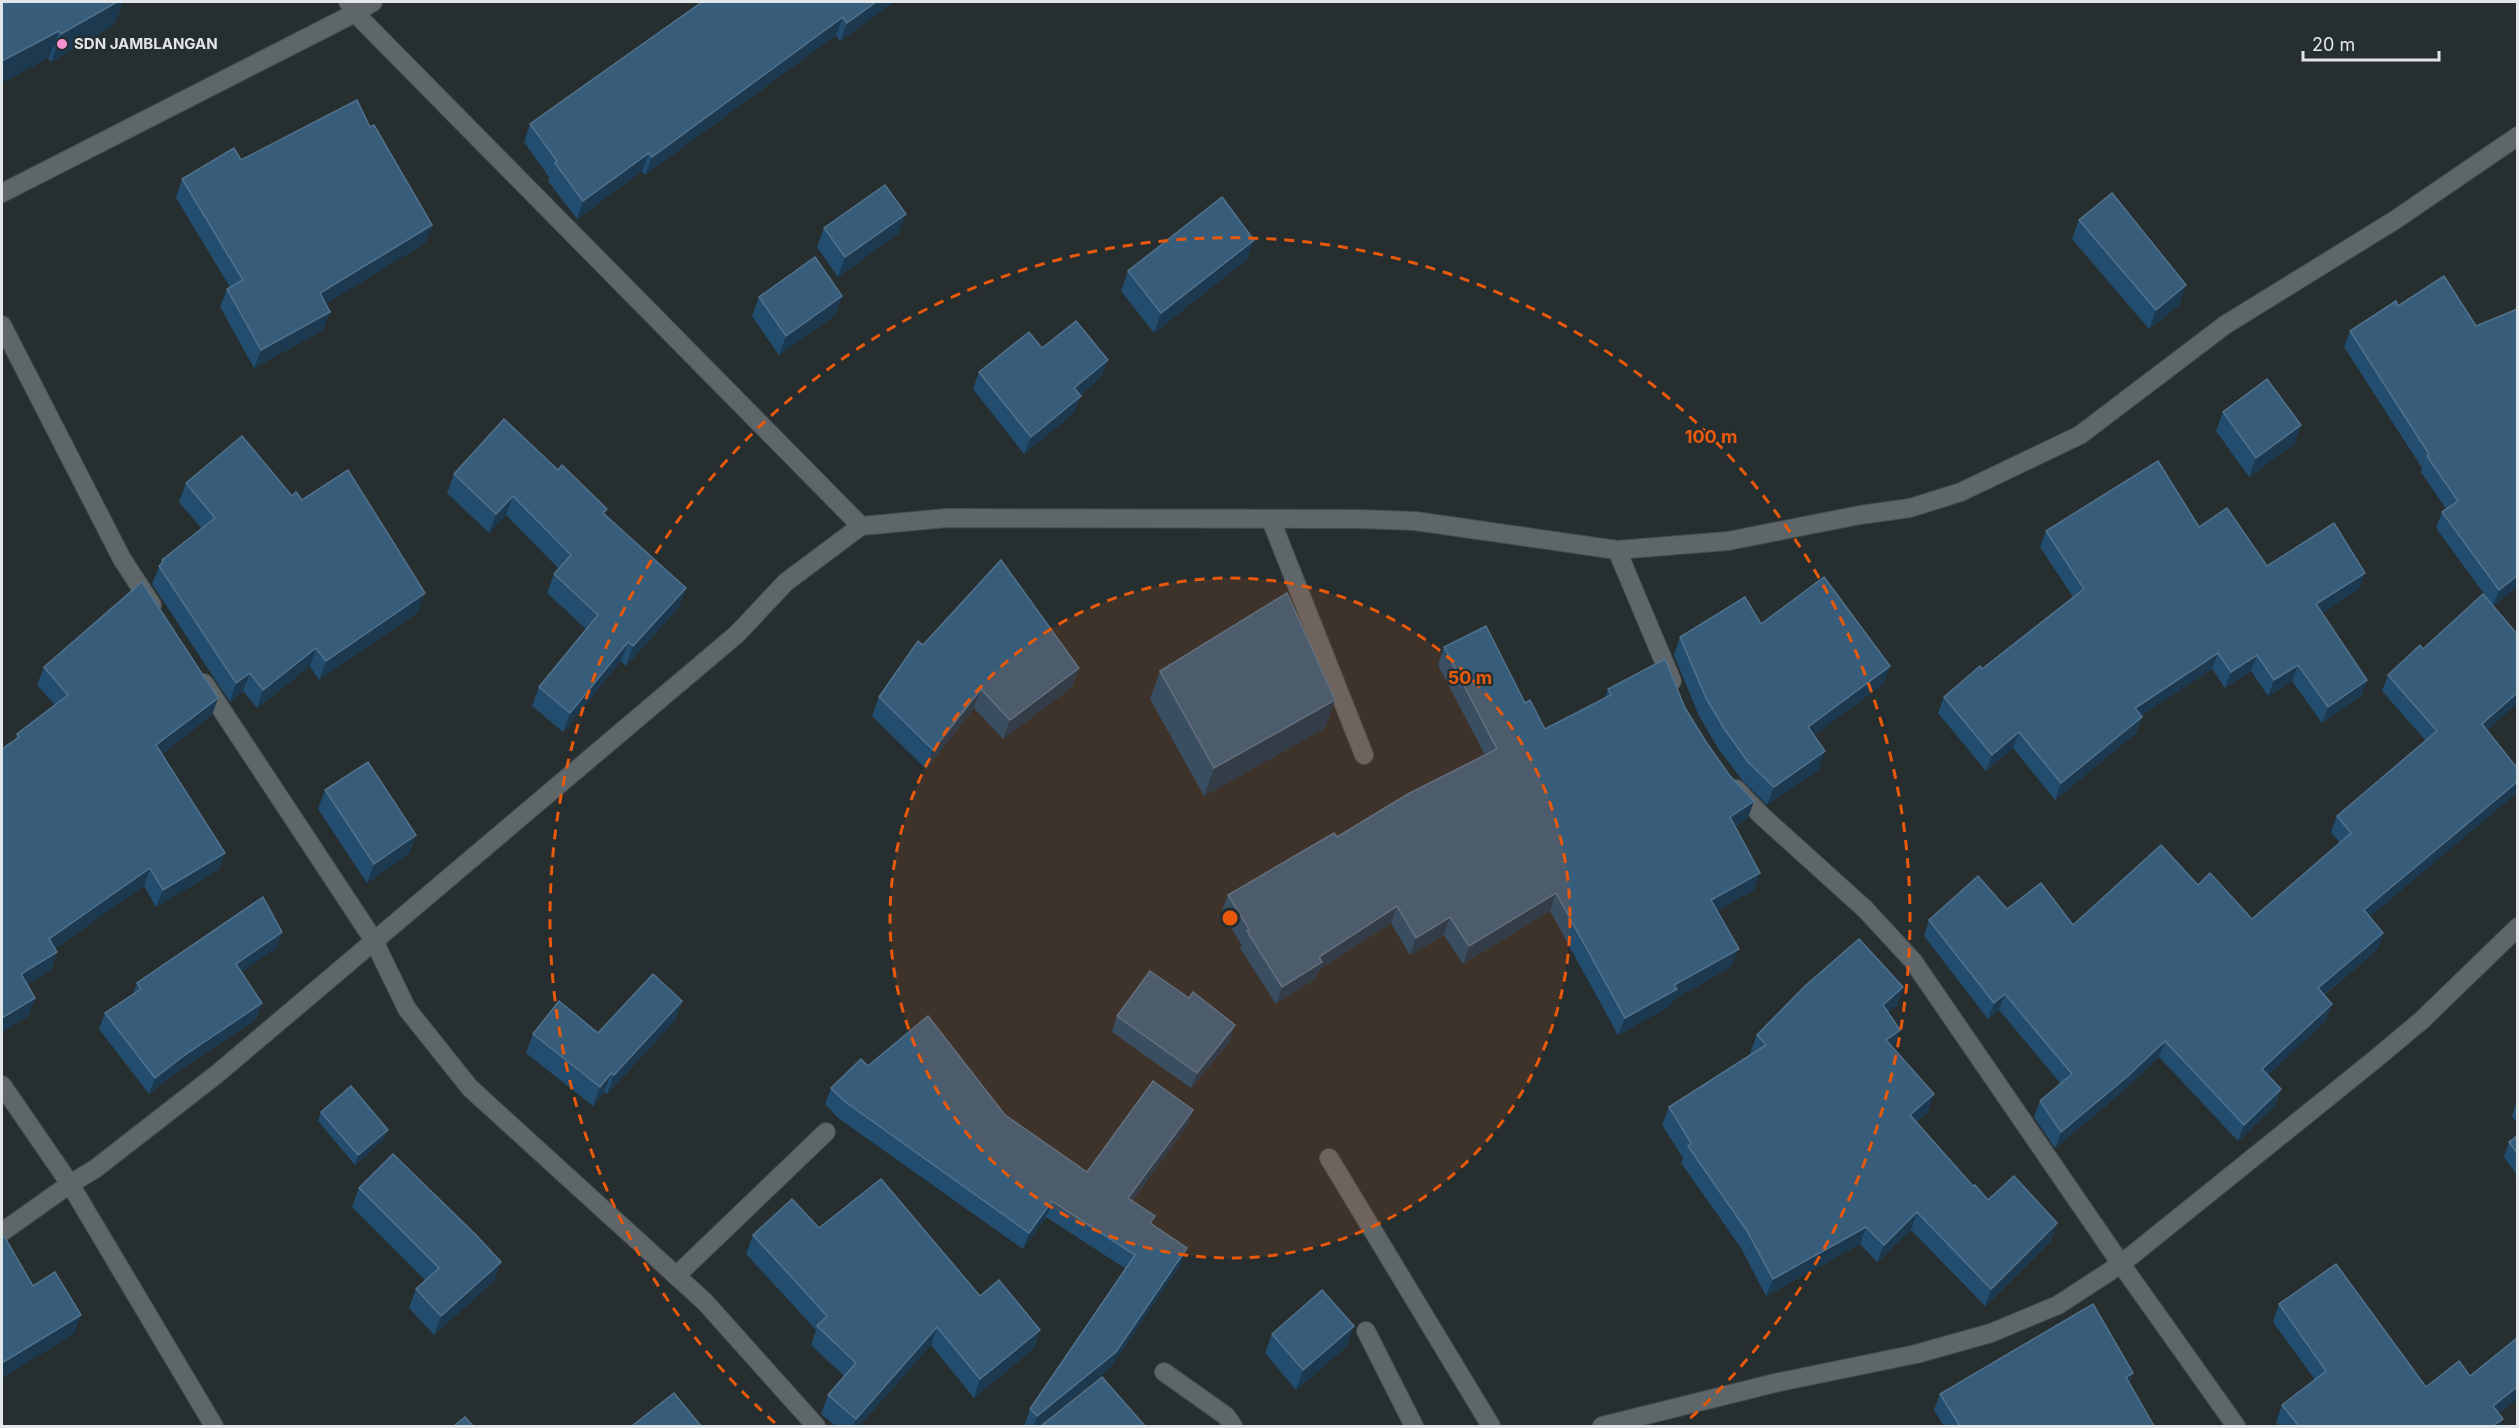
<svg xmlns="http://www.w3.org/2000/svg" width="2519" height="1428" viewBox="0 0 2519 1428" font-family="Inter,sans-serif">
	<rect width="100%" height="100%" fill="#262e30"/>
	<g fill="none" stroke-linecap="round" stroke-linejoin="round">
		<defs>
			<polyline id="lane" points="676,1276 826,1132"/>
			<g id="street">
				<polyline points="348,2 355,13 861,526"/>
				<polyline points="2,193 355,13 373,2"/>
				<polyline points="2,325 122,559 152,605"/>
				<polyline points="1271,520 1364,755"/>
				<polyline points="1617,550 1672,681"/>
				<polyline points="204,683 373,939 407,1009 470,1088 705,1302 816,1426"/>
				<polyline points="1736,789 1762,816 1865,909 1913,961 2121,1264 2236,1426"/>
				<polyline points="2,1085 70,1184 95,1169 217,1074 737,634 786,582 861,526 947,518 1359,519 1415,521 1617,550 1728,541 1860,515 1910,508 1961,492 2080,435 2225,325 2395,220 2518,136"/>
				<polyline points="1329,1158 1491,1426"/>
				<polyline points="2,1232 70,1184 214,1426"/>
				<polyline points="1366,1331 1414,1426"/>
				<polyline points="1164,1372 1226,1416 1233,1426"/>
				<polyline points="1602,1426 1775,1383 1916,1354 1991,1333 2058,1305 2121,1264 2373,1061 2422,1020 2518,927"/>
			</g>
		</defs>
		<!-- lane casing -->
		<use href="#lane" stroke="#464c4e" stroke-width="20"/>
		<!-- street casing -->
		<use href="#street" stroke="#464c4e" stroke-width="20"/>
		<!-- lane -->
		<use href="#lane" stroke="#5e6669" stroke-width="18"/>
		<!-- street -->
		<use href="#street" stroke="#5e6669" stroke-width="18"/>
	</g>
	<!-- wall -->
	<g fill="#234d6e">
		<polygon points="2,2 123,2 114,25 51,62"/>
		<polygon points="702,2 894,2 840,41 836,35 645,175 642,171 577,219 548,181 549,177 524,142 530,124"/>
		<polygon points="370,127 432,225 425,243 325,304 323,330 254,368 220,307 227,289 230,287 176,198 182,179 241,160"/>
		<polygon points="2079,220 2186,285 2179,305 2149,329 2072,239"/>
		<polygon points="824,228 899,233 838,277 817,247"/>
		<polygon points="1247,259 1154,333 1121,291 1128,271"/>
		<polygon points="842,296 835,315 779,355 752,316 759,297"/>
		<polygon points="2350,331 2517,587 2493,606 2487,730 2370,917 2383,933 2378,949 2324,995 2326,1020 2268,1075 2275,1106 2238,1141 2159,1057 2122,1092 2055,1148 2034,1117 2040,1101 2061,1084 1999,1010 1988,1019 1924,936 1929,920 2007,909 2073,925 2198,885 2252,919 2340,843 2331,832 2337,816 2426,741 2382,691 2388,675 2490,602 2436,528 2442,512 2446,509 2421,472 2422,468 2344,347"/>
		<polygon points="1042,348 1108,360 1101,377 1080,395 1074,413 1024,454 973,389 979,372"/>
		<polygon points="2223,412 2301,425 2294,444 2249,477 2216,431"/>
		<polygon points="454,474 605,515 686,588 679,607 626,666 621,661 563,732 532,706 539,687 586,629 547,593 554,574 559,569 506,515 489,533 447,493"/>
		<polygon points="186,483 292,496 302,500 418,612 319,680 310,666 257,708 243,691 230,702 152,584 162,560 202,529 179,502"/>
		<polygon points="2199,527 2267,566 2359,589 2322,613 2367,680 2361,696 2322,723 2292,681 2268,696 2251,671 2225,688 2212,669 2141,716 2142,717 2136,733 2055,800 2013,748 1986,771 1938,713 1944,697 1982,669 2073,597 2040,547 2046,531"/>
		<polygon points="1761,624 1890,666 1883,684 1814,735 1819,770 1767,805 1742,780 1718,748 1699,716 1674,655 1680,637"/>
		<polygon points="923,645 1079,668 1072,687 1003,739 974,708 926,769 872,716 879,697"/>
		<polygon points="1444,647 1525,703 1545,729 1605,698 1608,689 1685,708 1748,818 1735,827 1754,890 1717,910 1732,966 1673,1000 1670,1006 1618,1035 1550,911 1463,964 1444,935 1410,955 1391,923 1319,970 1315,979 1276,1004 1240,948 1242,945 1221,913 1228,895 1337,837 1485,755 1438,665"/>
		<polygon points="44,667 218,698 212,715 162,754 225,853 218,870 156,907 144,886 55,948 57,952 51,970 27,984 35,998 28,1016 2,1032 2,749 16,739 17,734 55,705 37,685"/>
		<polygon points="1160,671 1335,700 1325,728 1204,796 1150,699"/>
		<polygon points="325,790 416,835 409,854 367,883 318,809"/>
		<polygon points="277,948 241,972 262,1003 256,1019 176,1073 149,1094 99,1029 105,1013 133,994 137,983"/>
		<polygon points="1903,987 1897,1005 1888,1012 1894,1047 1893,1048 1928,1112 1916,1122 1973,1186 1988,1200 2057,1223 2051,1240 1985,1306 1911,1230 1877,1262 1860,1244 1766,1296 1741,1248 1681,1163 1683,1158 1662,1125 1669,1107 1752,1054 1750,1053 1757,1035"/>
		<polygon points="682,1001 675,1020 607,1094 604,1092 593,1106 526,1053 533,1034 598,1033"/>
		<polygon points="1117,1016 1230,1041 1191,1088 1112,1032"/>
		<polygon points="868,1066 1005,1115 1087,1172 1187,1126 1132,1201 1152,1224 1181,1264 1110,1368 1039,1426 1024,1426 1030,1409 1126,1269 1046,1217 1023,1249 838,1118 825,1104 831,1088"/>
		<polygon points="2517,1100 2517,1123 2512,1116"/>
		<polygon points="321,1112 384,1139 355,1165 318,1121"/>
		<polygon points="2517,1136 2517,1183 2515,1180 2517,1175 2504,1157 2509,1142"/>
		<polygon points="359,1188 494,1281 434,1335 409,1308 416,1289 425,1280 352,1207"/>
		<polygon points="819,1228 980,1296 1040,1330 1034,1348 974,1398 931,1345 859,1426 836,1426 821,1414 828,1395 844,1376 811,1345 816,1330 746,1254 753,1235"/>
		<polygon points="2279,1304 2426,1387 2470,1376 2499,1414 2500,1426 2279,1426 2276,1422 2282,1405 2315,1380 2273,1322"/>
		<polygon points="1272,1334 1347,1346 1296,1390 1265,1353"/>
		<polygon points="2133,1373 2129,1383 2154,1426 1944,1426 1934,1410 1940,1394"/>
	</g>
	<!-- shaded-wall -->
	<g fill="#1c3950">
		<polygon points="117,2 123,2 114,25 51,62 61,34"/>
		<polygon points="876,2 894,2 840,41 847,23"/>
		<polygon points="843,17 836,35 645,175 652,157"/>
		<polygon points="59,31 49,58 2,83 2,61"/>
		<polygon points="649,153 642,171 577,219 583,201"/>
		<polygon points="906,214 899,233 838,277 845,257"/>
		<polygon points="432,225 425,243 313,312 320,293"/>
		<polygon points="1254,240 1247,259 1154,333 1161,313"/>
		<polygon points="2186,285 2179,305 2149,329 2156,310"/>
		<polygon points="842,296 835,315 779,355 786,336"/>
		<polygon points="330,312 323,330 254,368 261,350"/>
		<polygon points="1108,360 1101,377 1067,405 1074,388"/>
		<polygon points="1081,396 1074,413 1024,454 1031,437"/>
		<polygon points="2301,425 2294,444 2249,477 2256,458"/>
		<polygon points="513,496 506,515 489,533 496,514"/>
		<polygon points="2365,573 2359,589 2311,620 2316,604"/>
		<polygon points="2517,576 2517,587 2493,606 2499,590"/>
		<polygon points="686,588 679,607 626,666 633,646"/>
		<polygon points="425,593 418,612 319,680 326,661"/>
		<polygon points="628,642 621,661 563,732 570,713"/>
		<polygon points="316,648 310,666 257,708 263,690"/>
		<polygon points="2218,653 2212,669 2129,724 2135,708"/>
		<polygon points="2257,655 2251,671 2225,688 2231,672"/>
		<polygon points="2298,665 2292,681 2268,696 2274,680"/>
		<polygon points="1890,666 1883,684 1801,745 1808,727"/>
		<polygon points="1079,668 1072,687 1003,739 1010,720"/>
		<polygon points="250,673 243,691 230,702 236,683"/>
		<polygon points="2367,680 2361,696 2322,723 2328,707"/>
		<polygon points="981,689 974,708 926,769 933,750"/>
		<polygon points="2517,693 2517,704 2476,740 2482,724"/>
		<polygon points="218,698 212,715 150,763 156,745"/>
		<polygon points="1335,700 1325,728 1204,796 1214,768"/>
		<polygon points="2142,717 2136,733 2055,800 2061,783"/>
		<polygon points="2019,732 2013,748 1986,771 1992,755"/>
		<polygon points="1825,751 1819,770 1767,805 1774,787"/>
		<polygon points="2517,782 2517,793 2359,926 2364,910"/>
		<polygon points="1754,801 1748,818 1724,835 1730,817"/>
		<polygon points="416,835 409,854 367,883 374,864"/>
		<polygon points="225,853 218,870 156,907 163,890"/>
		<polygon points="150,868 144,886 43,957 49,939"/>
		<polygon points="1760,873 1754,890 1705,917 1711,900"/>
		<polygon points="1556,893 1550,911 1463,964 1469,946"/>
		<polygon points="1397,906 1391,923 1319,970 1315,979 1276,1004 1282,987 1319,957"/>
		<polygon points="1450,917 1444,935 1410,955 1416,938"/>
		<polygon points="282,932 277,948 230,980 236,964"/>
		<polygon points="2383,933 2378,949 2312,1004 2318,988"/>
		<polygon points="1739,949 1732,966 1673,1000 1670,1006 1618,1035 1625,1018 1674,985"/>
		<polygon points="57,952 51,970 15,992 21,974"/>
		<polygon points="1903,987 1897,1005 1877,1023 1883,1005"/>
		<polygon points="2005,994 1999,1010 1988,1019 1994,1003"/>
		<polygon points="35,998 28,1016 2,1032 2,1018"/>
		<polygon points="682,1001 675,1020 607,1094 614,1075"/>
		<polygon points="262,1003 256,1019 176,1073 149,1094 155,1078 182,1057"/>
		<polygon points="2332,1004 2326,1020 2257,1086 2262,1069"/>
		<polygon points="1235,1025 1230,1041 1191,1088 1197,1073"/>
		<polygon points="1900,1030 1894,1047 1880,1057 1886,1040"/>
		<polygon points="2165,1041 2159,1057 2122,1092 2055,1148 2061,1132"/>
		<polygon points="611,1073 604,1092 593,1106 600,1087"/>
		<polygon points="2281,1089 2275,1106 2238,1141 2244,1125"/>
		<polygon points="1934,1094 1928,1112 1904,1133 1910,1115"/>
		<polygon points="1193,1110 1187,1126 1122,1214 1128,1198"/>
		<polygon points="388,1130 384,1139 355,1165 358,1155"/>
		<polygon points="1052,1201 1046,1217 1023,1249 1029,1233"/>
		<polygon points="1917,1212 1911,1230 1877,1262 1884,1245"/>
		<polygon points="2057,1223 2051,1240 1985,1306 1991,1289"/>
		<polygon points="1866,1227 1860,1244 1766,1296 1773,1279"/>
		<polygon points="1187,1248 1181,1264 1110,1368 1039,1426 1034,1426 1037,1416"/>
		<polygon points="501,1262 494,1281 434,1335 441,1316"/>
		<polygon points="81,1315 74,1334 2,1378 2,1363"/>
		<polygon points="1354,1326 1347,1346 1296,1390 1303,1370"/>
		<polygon points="937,1327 931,1345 859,1426 853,1426 856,1419"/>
		<polygon points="1040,1330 1034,1348 974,1398 980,1379"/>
		<polygon points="2133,1373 2127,1389 2126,1377"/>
		<polygon points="2517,1387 2517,1399 2487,1423 2493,1406"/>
		<polygon points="2503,1419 2500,1426 2494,1426 2494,1425"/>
	</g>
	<!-- building -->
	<g fill="#385d7b" stroke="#52728c" stroke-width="1.5">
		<polygon points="2,2 117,2 61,34 59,31 2,61"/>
		<polygon points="702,2 876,2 847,23 843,17 652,157 649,153 583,201 555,163 557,161 530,124"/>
		<polygon points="357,100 370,127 374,125 432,225 320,293 330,312 261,350 227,289 243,280 182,179 234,148 241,160"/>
		<polygon points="885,185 906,214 845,257 824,228"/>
		<polygon points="2112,193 2186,285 2156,310 2079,220"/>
		<polygon points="1222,197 1254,240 1161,313 1128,271"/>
		<polygon points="815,257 842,296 786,336 759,297"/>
		<polygon points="2444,276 2476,326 2517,309 2517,576 2499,590 2442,512 2458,501 2427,456 2429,454 2350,331 2396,301 2398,306"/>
		<polygon points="1076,321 1108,360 1074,388 1081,396 1031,437 979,372 1029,332 1042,348"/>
		<polygon points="2267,379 2301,425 2256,458 2223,412"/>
		<polygon points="504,419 558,470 562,465 607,509 603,513 686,588 633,646 628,642 570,713 539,687 598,615 554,574 571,555 513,496 496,514 454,474"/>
		<polygon points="242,436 292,496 296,492 302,500 348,470 425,593 326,661 316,648 263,690 250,673 236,683 159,566 163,562 162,560 215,518 186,483"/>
		<polygon points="2158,461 2199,527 2227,508 2267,566 2334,523 2365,573 2316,604 2367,680 2328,707 2298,665 2274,680 2257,655 2231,672 2218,653 2135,708 2142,717 2061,783 2019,732 1992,755 1944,697 1980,666 1982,669 2084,589 2046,531"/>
		<polygon points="1001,560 1079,668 1010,720 981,689 933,750 879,697 918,641 923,645"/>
		<polygon points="1824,577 1890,666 1808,727 1825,751 1774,787 1748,762 1725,730 1706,698 1680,637 1745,597 1761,624"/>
		<polygon points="142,582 218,698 156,745 225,853 163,890 150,868 49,939 57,952 21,974 35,998 2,1018 2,749 19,737 17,734 68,695 44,667"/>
		<polygon points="1287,593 1335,700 1214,768 1160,671"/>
		<polygon points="2483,594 2517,634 2517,693 2482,724 2517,768 2517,782 2364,910 2383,933 2318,988 2332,1004 2262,1069 2281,1089 2244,1125 2165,1041 2128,1076 2061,1132 2040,1101 2072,1074 2005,994 1994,1003 1929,920 1978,876 2007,909 2041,883 2073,925 2161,845 2198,885 2210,873 2252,919 2351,833 2337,816 2437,731 2388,675 2420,645 2423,649"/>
		<polygon points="1486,626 1525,703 1530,700 1545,729 1611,695 1608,689 1665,659 1685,708 1706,742 1730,776 1754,801 1730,817 1760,873 1711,900 1739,949 1674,985 1677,989 1625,1018 1556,893 1469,946 1450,917 1416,938 1397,906 1319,957 1322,962 1282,987 1247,931 1249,929 1228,895 1334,833 1337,837 1408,794 1497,749 1444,647"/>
		<polygon points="368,762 416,835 374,864 325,790"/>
		<polygon points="263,897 282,932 236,964 262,1003 182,1057 155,1078 105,1013 141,989 137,983"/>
		<polygon points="1859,939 1903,987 1883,1005 1900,1030 1886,1040 1934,1094 1910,1115 1973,1186 1975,1185 1988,1200 2014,1176 2057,1223 1991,1289 1917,1212 1884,1245 1866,1227 1773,1279 1747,1231 1688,1146 1691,1143 1669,1107 1766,1045 1757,1035 1805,986"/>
		<polygon points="1150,971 1189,998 1193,992 1235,1025 1197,1073 1117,1016"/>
		<polygon points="653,974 682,1001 614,1075 611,1073 600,1087 533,1034 559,1001 598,1033"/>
		<polygon points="928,1016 1005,1115 1087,1172 1153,1081 1193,1110 1128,1198 1155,1216 1150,1223 1187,1248 1116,1352 1037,1416 1030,1409 1135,1255 1052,1201 1029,1233 844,1101 831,1088 861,1059 868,1066"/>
		<polygon points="351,1086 388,1130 358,1155 321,1112"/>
		<polygon points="2517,1136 2517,1153 2509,1142"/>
		<polygon points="393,1154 476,1235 501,1262 441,1316 416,1289 439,1268 359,1188"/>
		<polygon points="881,1179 980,1296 999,1280 1040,1330 980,1379 937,1327 856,1419 828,1395 856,1363 817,1326 827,1316 753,1235 792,1199 819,1228"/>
		<polygon points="4,1236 33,1286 55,1272 81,1315 2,1363 2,1238"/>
		<polygon points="2336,1264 2426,1387 2459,1361 2470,1376 2517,1338 2517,1387 2493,1406 2503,1419 2494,1425 2495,1426 2299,1426 2282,1405 2326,1371 2279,1304"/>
		<polygon points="1322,1290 1354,1326 1303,1370 1272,1334"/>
		<polygon points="2093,1304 2133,1373 2126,1377 2154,1426 1960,1426 1940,1394"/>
		<polygon points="1102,1377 1145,1426 1041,1426"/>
		<polygon points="674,1393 701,1426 632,1426"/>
		<polygon points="465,1417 473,1426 454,1426"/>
	</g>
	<!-- distance rings -->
	<circle cx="1230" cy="918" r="340" fill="#e8590c" fill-opacity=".12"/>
	<g fill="none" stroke="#e8590c" stroke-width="3" stroke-dasharray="10 8">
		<circle cx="1230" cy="918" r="340"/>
		<path d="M775 1423A680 680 0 1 1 1685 1423"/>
	</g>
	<!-- markers -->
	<circle fill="#f590d1" stroke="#262e30" stroke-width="2" cx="62" cy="44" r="6"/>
	<g text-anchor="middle" stroke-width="4.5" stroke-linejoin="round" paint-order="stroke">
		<!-- poi labels -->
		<g font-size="15" font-weight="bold" fill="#e1e6e8" stroke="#262e30" text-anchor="start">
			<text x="74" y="49">SDN JAMBLANGAN</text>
		</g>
	</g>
	<circle cx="1230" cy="918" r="9" fill="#e8590c" stroke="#262e30" stroke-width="3"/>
	<g font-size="18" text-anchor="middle" font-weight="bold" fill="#e8590c" stroke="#262e30" stroke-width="4.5" stroke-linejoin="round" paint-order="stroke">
		<text x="1711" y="443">100 m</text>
		<text x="1470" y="684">50 m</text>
	</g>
	<!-- border -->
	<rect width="2519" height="1428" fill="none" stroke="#e1e6e8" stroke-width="6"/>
	<!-- scale -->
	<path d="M2303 51v9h136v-9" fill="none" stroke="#e1e6e8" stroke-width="3"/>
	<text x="2312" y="51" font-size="18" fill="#e1e6e8" stroke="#262e30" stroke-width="4.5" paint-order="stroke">20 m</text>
</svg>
